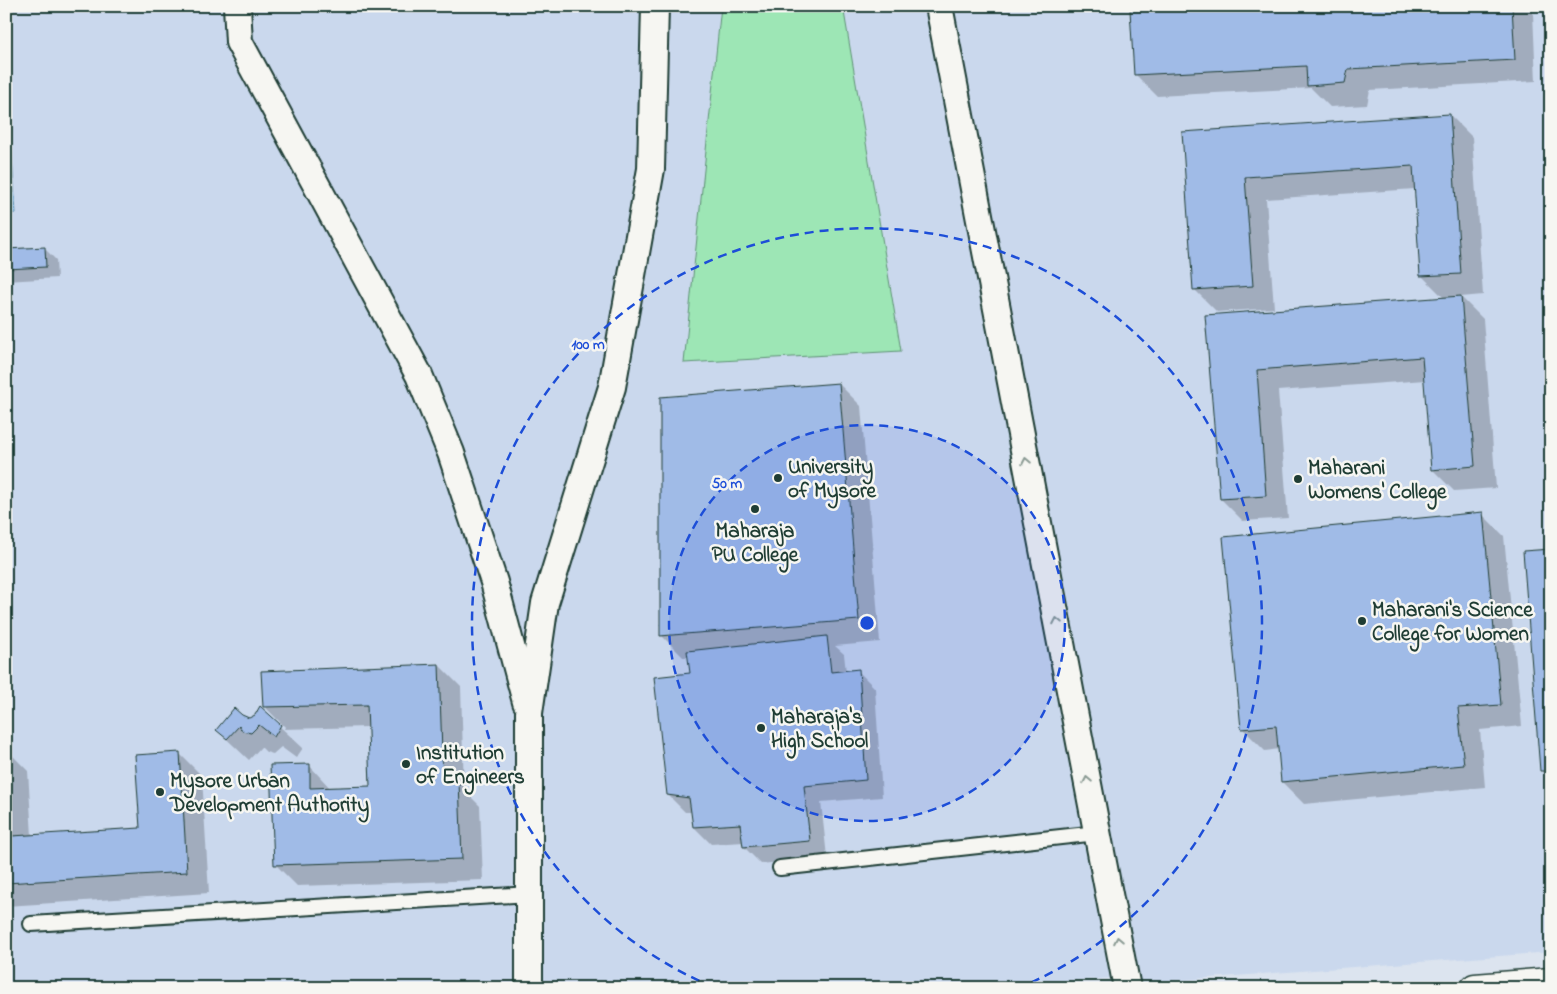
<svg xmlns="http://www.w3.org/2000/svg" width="1557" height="994" viewBox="0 0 1557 994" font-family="'Indie Flower',sans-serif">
	<rect width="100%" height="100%" fill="#dce4ef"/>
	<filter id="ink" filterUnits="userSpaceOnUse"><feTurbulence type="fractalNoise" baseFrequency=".02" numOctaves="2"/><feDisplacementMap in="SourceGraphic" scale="10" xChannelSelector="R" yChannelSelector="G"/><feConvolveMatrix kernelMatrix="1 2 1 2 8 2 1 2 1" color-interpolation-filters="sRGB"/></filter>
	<g filter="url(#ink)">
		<!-- built -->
		<polygon fill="#cad8ed" points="6,6 1551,6 1551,952 1130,984 1129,977 969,988 6,988"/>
		<!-- green -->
		<polygon fill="#9de6b5" stroke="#5e9274" points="721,6 843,6 901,351 684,363"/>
		<!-- water -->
		<polygon fill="#96c8f2" stroke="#6690a6" points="6,143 11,143 16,213 6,214"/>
		<!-- shadow -->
		<g fill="#0003">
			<polygon points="1216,6 1526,6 1533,13 1536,81 1370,90 1367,105 1330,107 1311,88 1157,96 1135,74"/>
			<polygon points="1450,115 1472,137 1483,295 1461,297 1483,319 1496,488 1454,491 1432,469 1425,380 1278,391 1288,518 1243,521 1221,499 1207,317 1444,298 1421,275 1415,189 1266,199 1274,308 1217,312 1195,290 1184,133"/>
			<polygon points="44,248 56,260 57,278 6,281 6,250"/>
			<polygon points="839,384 861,406 880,642 835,646 844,654 846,672 858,671 875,688 882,797 821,802 827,857 761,864 744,847 744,842 711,844 694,827 692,812 685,812 668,795 691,674 689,657 683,657 661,635"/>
			<polygon points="1482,514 1504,536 1522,726 1480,730 1485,787 1304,804 1282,782 1279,749 1265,751 1243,729"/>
			<polygon points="1551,551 1551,780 1542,771"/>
			<polygon points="439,665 461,687 464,790 480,806 483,880 297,886 275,864 309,765 331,789 371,787 369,727 284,729 285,727 265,707"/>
			<polygon points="260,708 303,748 296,758 281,747 273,754 266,752 261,747 249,760 217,730 241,716 249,719 255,716"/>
			<polygon points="6,749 28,771 32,836 141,829 180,754 202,776 209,893 6,906"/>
		</g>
		<!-- building -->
		<g fill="#a0bbe7" stroke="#1f3d34">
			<polygon points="1192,6 1512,6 1515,60 1348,69 1345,83 1307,86 1306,66 1134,75 1130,10"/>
			<polygon points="1450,114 1461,274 1420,276 1413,166 1245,177 1253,286 1193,290 1182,132"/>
			<polygon points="45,247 46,267 6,269 6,249"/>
			<polygon points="1461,296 1475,466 1431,470 1422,357 1257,370 1266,496 1220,499 1205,315"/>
			<polygon points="839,383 859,620 660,636 660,397"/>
			<polygon points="1483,512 1501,705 1458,708 1464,765 1281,782 1276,726 1241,729 1223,537"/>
			<polygon points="1551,549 1551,771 1540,771 1523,551"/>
			<polygon points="827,636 831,672 859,669 866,780 804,786 810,841 743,847 740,824 693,827 689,798 667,795 654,677 690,673 687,651"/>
			<polygon points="439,664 443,783 459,782 462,859 274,865 270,765 310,764 310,788 370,786 367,705 263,707 261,671"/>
			<polygon points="260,706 281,725 274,737 259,725 251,733 242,731 239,726 227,739 216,730 234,708 242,715 249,718 255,715"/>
			<polygon points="6,748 12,836 140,828 135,755 180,752 187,872 6,883"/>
		</g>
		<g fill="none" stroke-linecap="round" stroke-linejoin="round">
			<defs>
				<g id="service">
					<polyline points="780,868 1097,833"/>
					<polyline points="31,924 530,894"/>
				</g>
				<g id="minor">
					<polyline points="237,6 239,42 419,375 451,453 494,582 526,702"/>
					<polyline points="939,6 1127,988"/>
					<polyline points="529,988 529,713 545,603 612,387 651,169 655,6"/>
				</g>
				<polyline id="primary" points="1475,988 1551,982"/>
			</defs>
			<!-- service casing -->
			<use href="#service" stroke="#1f3d34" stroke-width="18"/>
			<!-- minor casing -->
			<use href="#minor" stroke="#1f3d34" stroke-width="30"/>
			<!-- primary casing -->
			<use href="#primary" stroke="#1f3d34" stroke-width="31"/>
			<!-- service -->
			<use href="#service" stroke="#f6f6f2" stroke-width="14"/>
			<!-- minor -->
			<use href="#minor" stroke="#f6f6f2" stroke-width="26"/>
			<!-- primary -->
			<use href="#primary" stroke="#f6f6f2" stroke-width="28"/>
		</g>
		<!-- one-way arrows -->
		<defs><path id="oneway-chevron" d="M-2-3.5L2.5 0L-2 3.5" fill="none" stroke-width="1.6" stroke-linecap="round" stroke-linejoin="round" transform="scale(1.25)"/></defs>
		<g stroke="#8a9a93">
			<use href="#oneway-chevron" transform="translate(1026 461) rotate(-101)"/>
			<use href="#oneway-chevron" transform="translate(1057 621) rotate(-101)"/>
			<use href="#oneway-chevron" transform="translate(1087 780) rotate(-101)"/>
			<use href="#oneway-chevron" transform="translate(1118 940) rotate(-101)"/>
		</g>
	</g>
	<!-- distance rings -->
	<circle cx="867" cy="623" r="198" fill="#1d4ed8" fill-opacity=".12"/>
	<g fill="none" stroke="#1d4ed8" stroke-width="2.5" stroke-dasharray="9 6">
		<circle cx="867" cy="623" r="198"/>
		<path d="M713 987A395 395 0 1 1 1021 987"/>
	</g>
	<!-- markers -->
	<g fill="#1f3d34" stroke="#f6f6f2" stroke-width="2">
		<circle cx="778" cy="478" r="5"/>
		<circle cx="1298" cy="479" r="5"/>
		<circle cx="755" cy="509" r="5"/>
		<circle cx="1362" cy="621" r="5"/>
		<circle cx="761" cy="728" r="5"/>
		<circle cx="406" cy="764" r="5"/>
		<circle cx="160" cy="792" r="5"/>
	</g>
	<g text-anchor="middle" stroke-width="5" stroke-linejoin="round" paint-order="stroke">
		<!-- poi labels -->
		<g font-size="21" font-weight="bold" fill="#1f3d34" stroke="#f6f6f2" text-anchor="start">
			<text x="788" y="473">University<tspan x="788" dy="24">of Mysore</tspan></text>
			<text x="1308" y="474">Maharani<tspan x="1308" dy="24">Womens' College</tspan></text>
			<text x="755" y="537" text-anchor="middle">Maharaja<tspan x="755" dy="24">PU College</tspan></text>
			<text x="1372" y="616">Maharani's Science<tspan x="1372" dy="24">College for Women</tspan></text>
			<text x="771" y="723">Maharaja's<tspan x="771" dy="24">High School</tspan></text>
			<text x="416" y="759">Institution<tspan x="416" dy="24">of Engineers</tspan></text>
			<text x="170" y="787">Mysore Urban<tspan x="170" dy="24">Development Authority</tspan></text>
		</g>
	</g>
	<circle cx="867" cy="623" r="8" fill="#1d4ed8" stroke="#f6f6f2" stroke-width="2.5"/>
	<g font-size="15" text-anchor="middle" font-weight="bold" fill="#1d4ed8" stroke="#f6f6f2" stroke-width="5" stroke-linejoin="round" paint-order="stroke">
		<text x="588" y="349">100 m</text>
		<text x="727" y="488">50 m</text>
	</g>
	<!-- margin -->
	<rect width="1557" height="994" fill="none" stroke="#f6f6f2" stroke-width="25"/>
	<rect x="12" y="12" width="1532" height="969" fill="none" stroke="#1f3d34" stroke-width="2" filter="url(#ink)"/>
</svg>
